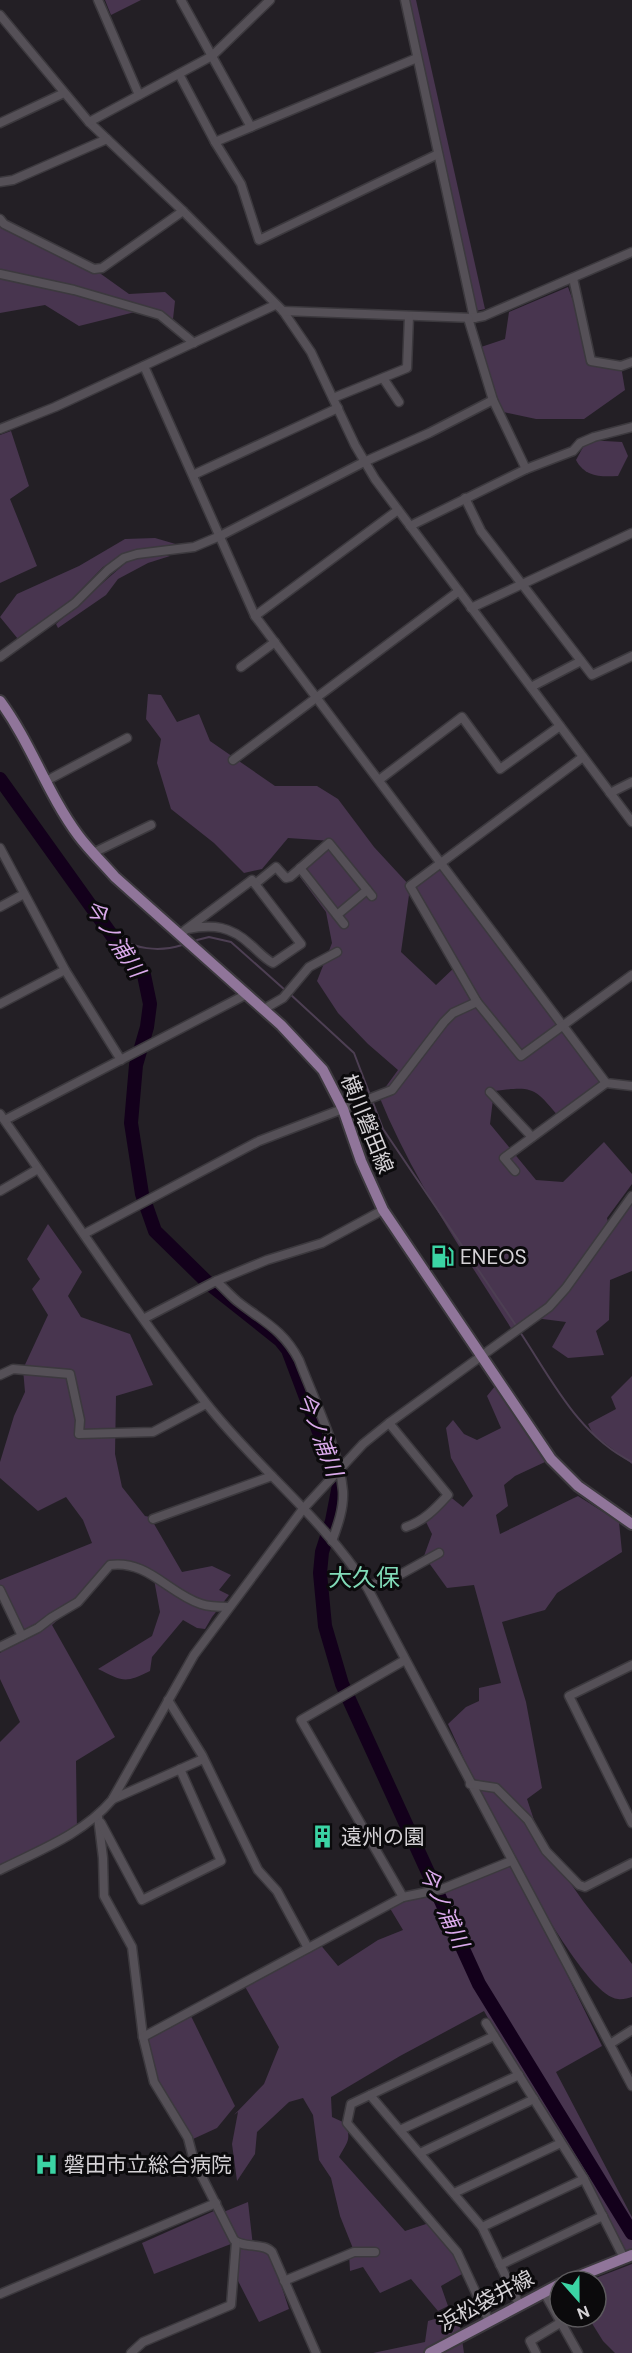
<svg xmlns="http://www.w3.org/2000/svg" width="632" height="2353" viewBox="0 0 632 2353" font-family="'DM Sans','Noto Sans JP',sans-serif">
	<rect width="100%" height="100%" fill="#231f25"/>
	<!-- green -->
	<g fill="#48354f" fill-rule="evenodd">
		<polygon points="105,0 141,0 111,15"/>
		<polygon points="405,0 416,0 485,309 471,312"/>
		<polygon points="0,217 94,269 129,294 165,292 175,301 173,319 143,310 79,326 45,305 0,313"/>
		<polygon points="568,287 586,337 591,361 621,366 625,390 584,419 536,419 499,411 486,375 481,347 505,339 509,312"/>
		<polygon points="11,431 29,486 10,499 37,566 0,583 0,435"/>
		<path d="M587,440L622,442L628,456L618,476C600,477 585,477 576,460Z"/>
		<polygon points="155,538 179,545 133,552 103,567 71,600 18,639 0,617 17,594 79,566 125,539"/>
		<polygon points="161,555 170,556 148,563 118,579 106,595 58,628 56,624 130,559"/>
		<path d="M148,694L161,695L177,722L199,714L210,741L275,786H317L338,799L374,847L410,886L440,862L606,1083L559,1117C534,1088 535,1086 494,1091L490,1124L536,1180L563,1182L604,1142L632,1174V1184L607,1218L609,1226L632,1196V1271L610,1280L609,1320L596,1331L604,1355L568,1358L552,1347L566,1322L535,1318L514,1333C466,1256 413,1180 379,1096L398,1070L368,1044L338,1013L317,981L332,943L326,912L300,877L314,854L332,841L288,838L262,869L244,873L214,843L171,809L157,763L161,739L146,719ZM410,888L456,966L436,985L401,952Z"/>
		<path d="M48,1224L82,1272L68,1296L81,1317L130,1334L153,1385L116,1396L115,1454L122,1487L145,1516L150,1517L182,1572L212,1566L231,1575L219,1590L229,1595L212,1617L205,1629L197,1628L183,1620L152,1657L150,1671C124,1684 123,1681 98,1669L152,1636L160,1612L153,1574L155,1573L144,1566L122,1560L110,1565L78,1602L52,1625L115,1737L76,1761L77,1831L0,1870V1742L20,1722L0,1679V1653L25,1635L0,1589V1580L92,1543L83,1520L66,1497L38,1511L0,1478V1462L14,1416L25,1392L23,1369L48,1315L32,1289L40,1279L27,1259Z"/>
		<polygon points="632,1376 632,1464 593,1434 588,1424 616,1409 611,1397"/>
		<path d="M496,1385L529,1434L545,1462L515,1476L504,1485L508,1506L496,1515L500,1534L578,1496L619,1522L622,1552L557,1593L545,1610L502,1622L526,1702L542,1788L527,1799L541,1841L583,1901L632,1964V1997C628,1998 622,2000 618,1999C588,1996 535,1892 515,1868L602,2046L556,2072L632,2217V2262L527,2088L484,2011L400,2056L331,2097L332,2117L345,2123C352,2140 347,2142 339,2157L405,2231L432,2222L460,2259L462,2274L441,2286L448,2306L438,2311L411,2279L380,2293L363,2267L350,2271L349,2254L354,2251L340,2216L331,2178L319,2160L313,2115L303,2098L289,2102L257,2132L255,2154L237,2181L232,2144L238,2112L234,2115L264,2084L279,2047L243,1983L319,1943L338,1966L378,1940L403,1930L388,1905L403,1897L429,1895L511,1861L448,1724L466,1707L479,1701V1688L501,1683L474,1585L447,1588L424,1556L432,1534L424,1518L448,1495L463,1507L473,1496L451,1458L446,1428L453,1420L464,1434L477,1440L501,1428L487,1396Z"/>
		<polygon points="189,2012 235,2106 217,2128 193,2139 154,2082 143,2037"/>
		<polygon points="248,2202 253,2246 269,2248 289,2309 259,2322 234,2273 236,2242 154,2274 142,2243 214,2211 221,2213"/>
		<polygon points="632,2264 632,2353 615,2353 603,2341 588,2317 596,2317 596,2281 588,2281"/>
		<polygon points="448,2315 459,2319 464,2353 373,2353 425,2342 428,2321"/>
	</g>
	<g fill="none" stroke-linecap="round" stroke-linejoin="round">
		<!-- stream -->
		<g stroke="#4d3f53" stroke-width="2">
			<path d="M113,937C136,948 157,953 182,945"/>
			<polyline points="197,940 209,937 231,942 285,990"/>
			<polyline points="290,994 354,1053 370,1095"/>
			<polyline points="372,1100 383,1129 517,1327"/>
			<path d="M520,1332C552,1380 578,1435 632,1462"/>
		</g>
		<!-- river -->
		<polyline stroke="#13001b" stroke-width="14" points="0,779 113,937 144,975 150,1004 147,1027 136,1065 131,1123 142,1194 155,1231 207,1282 280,1340 288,1350 339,1485 332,1521 322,1552 320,1573 325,1626 342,1684 479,1984 632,2233"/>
		<defs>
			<g id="minor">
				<polyline points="98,0 139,95"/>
				<polyline points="181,0 251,127"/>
				<polyline points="405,0 474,318"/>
				<polyline points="0,15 89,122 183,211 283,311 311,352 355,445 375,479 632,822"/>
				<polyline points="179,74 215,142 417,58"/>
				<polyline points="89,122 212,56 270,0"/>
				<polyline points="0,123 64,93"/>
				<polyline points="215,142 241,184 259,240 438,154"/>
				<polyline points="0,182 13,180 107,139"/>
				<polyline points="0,219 4,224 94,269 102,268 183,211"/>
				<polyline points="0,274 74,290 160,315 194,343"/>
				<polyline points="573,278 591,361 621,366 632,362"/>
				<polyline points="283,311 474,318 484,316 632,252"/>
				<polyline points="468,318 493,400 526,469"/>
				<polyline points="144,366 255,616 606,1083 632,1086"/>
				<polyline points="383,378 399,402"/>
				<polyline points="333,398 407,368 409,316"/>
				<polyline points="0,429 55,407 275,305"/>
				<polyline points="193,475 338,408"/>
				<polyline points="465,498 481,531 592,675 632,656"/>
				<polyline points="410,526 526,469 573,451 580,443 594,437 632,427"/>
				<polyline points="471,608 632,533"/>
				<polyline points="255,616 398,510"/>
				<polyline points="0,657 75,603 108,570 124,558 137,554 194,547 220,536 364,462 429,433 493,400"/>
				<polyline points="241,667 275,642"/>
				<polyline points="531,687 581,661"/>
				<polyline points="583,757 410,886 477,1002 521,1056 632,975"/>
				<polyline points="233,760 459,591"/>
				<polyline points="379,780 462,717 500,769 560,726"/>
				<polyline points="46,781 127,738"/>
				<polyline points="610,793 632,782"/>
				<polyline points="0,848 65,970 121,1060"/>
				<polyline points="93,853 151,825"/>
				<polyline points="300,868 344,924"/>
				<polyline points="255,884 276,867 286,878 290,877 329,843 372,896"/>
				<polyline points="0,907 24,894"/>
				<polyline points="337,915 367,890"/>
				<path d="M180,934L252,880L301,944L273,963C265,959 258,951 251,945C231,926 213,924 187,929"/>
				<polyline points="0,1004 65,970"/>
				<polyline points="264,1009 283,998 309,967 337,952"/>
				<polyline points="490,1092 532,1137"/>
				<path d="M0,1114C68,1210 133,1310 206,1403C256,1467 323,1518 367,1587L632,2086"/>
				<polyline points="5,1120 247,994"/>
				<polyline points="515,1171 504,1158 606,1083"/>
				<polyline points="0,1191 38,1169"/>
				<polyline points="84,1234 259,1141 392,1090 444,1022 453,1013 477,1002"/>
				<path d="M216,1281C223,1287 230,1295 237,1301C262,1321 283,1329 299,1360C313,1397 340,1453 343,1491C344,1508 338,1525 332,1541"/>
				<polyline points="145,1318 216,1281 267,1260 322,1243 383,1210"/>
				<polyline points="0,1375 13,1369 70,1374 80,1420 79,1434 153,1432 206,1404"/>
				<path d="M389,1423L448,1495C435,1509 424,1521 406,1527"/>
				<polyline points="153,1519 272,1476"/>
				<polyline points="367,1587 403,1573 439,1553"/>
				<polyline points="0,1590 22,1636"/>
				<path d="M0,1647L38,1628L51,1618L78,1602L110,1565C148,1560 168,1593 201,1604C210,1607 220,1607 229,1607"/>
				<polyline points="632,1665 569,1696 632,1823"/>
				<polyline points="168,1700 202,1755 258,1870 277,1891 308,1948"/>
				<polyline points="470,1784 496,1788 528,1820 546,1851 579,1885 585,1887 632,1863"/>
				<polyline points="113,1799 203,1759"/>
				<path d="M98,1817L103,1858L104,1896L132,1947L143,2037L154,2082L188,2138L194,2161L234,2240C244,2249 263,2242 272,2252L316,2353"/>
				<polyline points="101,1823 142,1900 221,1861 180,1769"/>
				<path d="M0,1870C40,1850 83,1834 112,1800L194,1655L303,1509L363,1444L389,1423L549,1307L566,1288L632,1196"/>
				<polyline points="403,1897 301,1720 405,1660"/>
				<polyline points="486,2023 584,2179 624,2258"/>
				<polyline points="143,2037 403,1897 442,1889 511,1861"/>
				<polyline points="610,2044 632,2030"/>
				<polyline points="370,2095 482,2227 519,2304"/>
				<polyline points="400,2130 519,2075"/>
				<polyline points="420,2153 534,2099"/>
				<polyline points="454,2193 561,2143"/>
				<polyline points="482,2227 584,2179"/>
				<polyline points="500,2265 603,2216"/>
				<polyline points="284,2281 354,2252 375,2252"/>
				<polyline points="544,2292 578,2353"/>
				<polyline points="0,2294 216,2203"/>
				<polyline points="489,2321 457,2252 347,2123 351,2104 494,2036"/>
				<polyline points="131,2353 143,2342 231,2305 236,2242"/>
				<polyline points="536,2353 530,2341 560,2323"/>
			</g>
			<g id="major">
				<path d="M0,701C31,743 47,793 78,835C89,850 103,863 115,877L281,1025L323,1070L343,1109L361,1161L383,1210L551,1459L578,1486L632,1524"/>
				<polyline points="567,2281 632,2255"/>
				<polyline points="430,2353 560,2284"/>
			</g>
		</defs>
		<!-- minor casing -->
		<use href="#minor" stroke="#3c393e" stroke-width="11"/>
		<!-- major casing -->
		<use href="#major" stroke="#3c393e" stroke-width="14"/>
		<!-- minor -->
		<use href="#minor" stroke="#555057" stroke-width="8"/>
		<!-- major -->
		<use href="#major" stroke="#90759a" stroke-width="10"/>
	</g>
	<!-- icons -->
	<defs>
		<symbol id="fuel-bare" viewBox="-9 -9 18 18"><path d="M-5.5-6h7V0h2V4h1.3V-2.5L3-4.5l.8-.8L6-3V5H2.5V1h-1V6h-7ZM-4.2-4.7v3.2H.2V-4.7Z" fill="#3bd4a4" stroke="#0b0a0c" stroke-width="2.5" paint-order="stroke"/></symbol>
		<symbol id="building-bare" viewBox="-9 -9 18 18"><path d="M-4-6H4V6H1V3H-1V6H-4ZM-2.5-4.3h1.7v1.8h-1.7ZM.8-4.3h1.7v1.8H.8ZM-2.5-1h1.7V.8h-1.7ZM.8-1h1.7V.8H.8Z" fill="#3bd4a4" stroke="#0b0a0c" stroke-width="2.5" paint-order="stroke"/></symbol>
		<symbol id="hospital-bare" viewBox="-9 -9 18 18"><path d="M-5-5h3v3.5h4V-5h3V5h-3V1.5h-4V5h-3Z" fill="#3bd4a4" stroke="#0b0a0c" stroke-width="2.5" paint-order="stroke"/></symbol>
	</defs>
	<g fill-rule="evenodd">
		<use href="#fuel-bare" x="426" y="1240" width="33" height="33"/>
		<use href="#building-bare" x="306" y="1820" width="33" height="33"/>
		<use href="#hospital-bare" x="30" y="2148" width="33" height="33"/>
	</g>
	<g text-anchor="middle" stroke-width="6" stroke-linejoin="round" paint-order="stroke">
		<!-- street labels -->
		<g font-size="21" fill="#d5d2d6" stroke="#0b0a0c">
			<text transform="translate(367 1124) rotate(68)" y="7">横川磐田線</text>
			<text transform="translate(486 2301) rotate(-28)" y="7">浜松袋井線</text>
		</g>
		<!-- poi labels -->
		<g font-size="21" fill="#d5d2d6" stroke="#0b0a0c" text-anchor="start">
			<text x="460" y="1264">ENEOS</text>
			<text x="341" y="1844">遠州の園</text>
			<text x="64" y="2172">磐田市立総合病院</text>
		</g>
		<!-- water labels -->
		<g font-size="22" font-style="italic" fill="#dbaaec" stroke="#0b0a0c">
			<text transform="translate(115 938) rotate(56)" y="8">今ノ浦川</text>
			<text transform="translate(320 1434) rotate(69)" y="8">今ノ浦川</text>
			<text transform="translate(444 1907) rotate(65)" y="8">今ノ浦川</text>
		</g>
		<!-- quarter labels -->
		<g font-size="24" fill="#81dbb8" stroke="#0b0a0c">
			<text x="364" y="1586">大久保</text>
		</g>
	</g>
	<!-- north arrow -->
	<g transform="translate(578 2299) rotate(159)"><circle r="28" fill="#0b0a0c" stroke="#5c5a5d" stroke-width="1.5"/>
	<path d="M0-4.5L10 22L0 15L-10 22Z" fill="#3bd4a4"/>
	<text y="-9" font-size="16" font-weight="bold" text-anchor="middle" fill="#d5d2d6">N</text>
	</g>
</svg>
